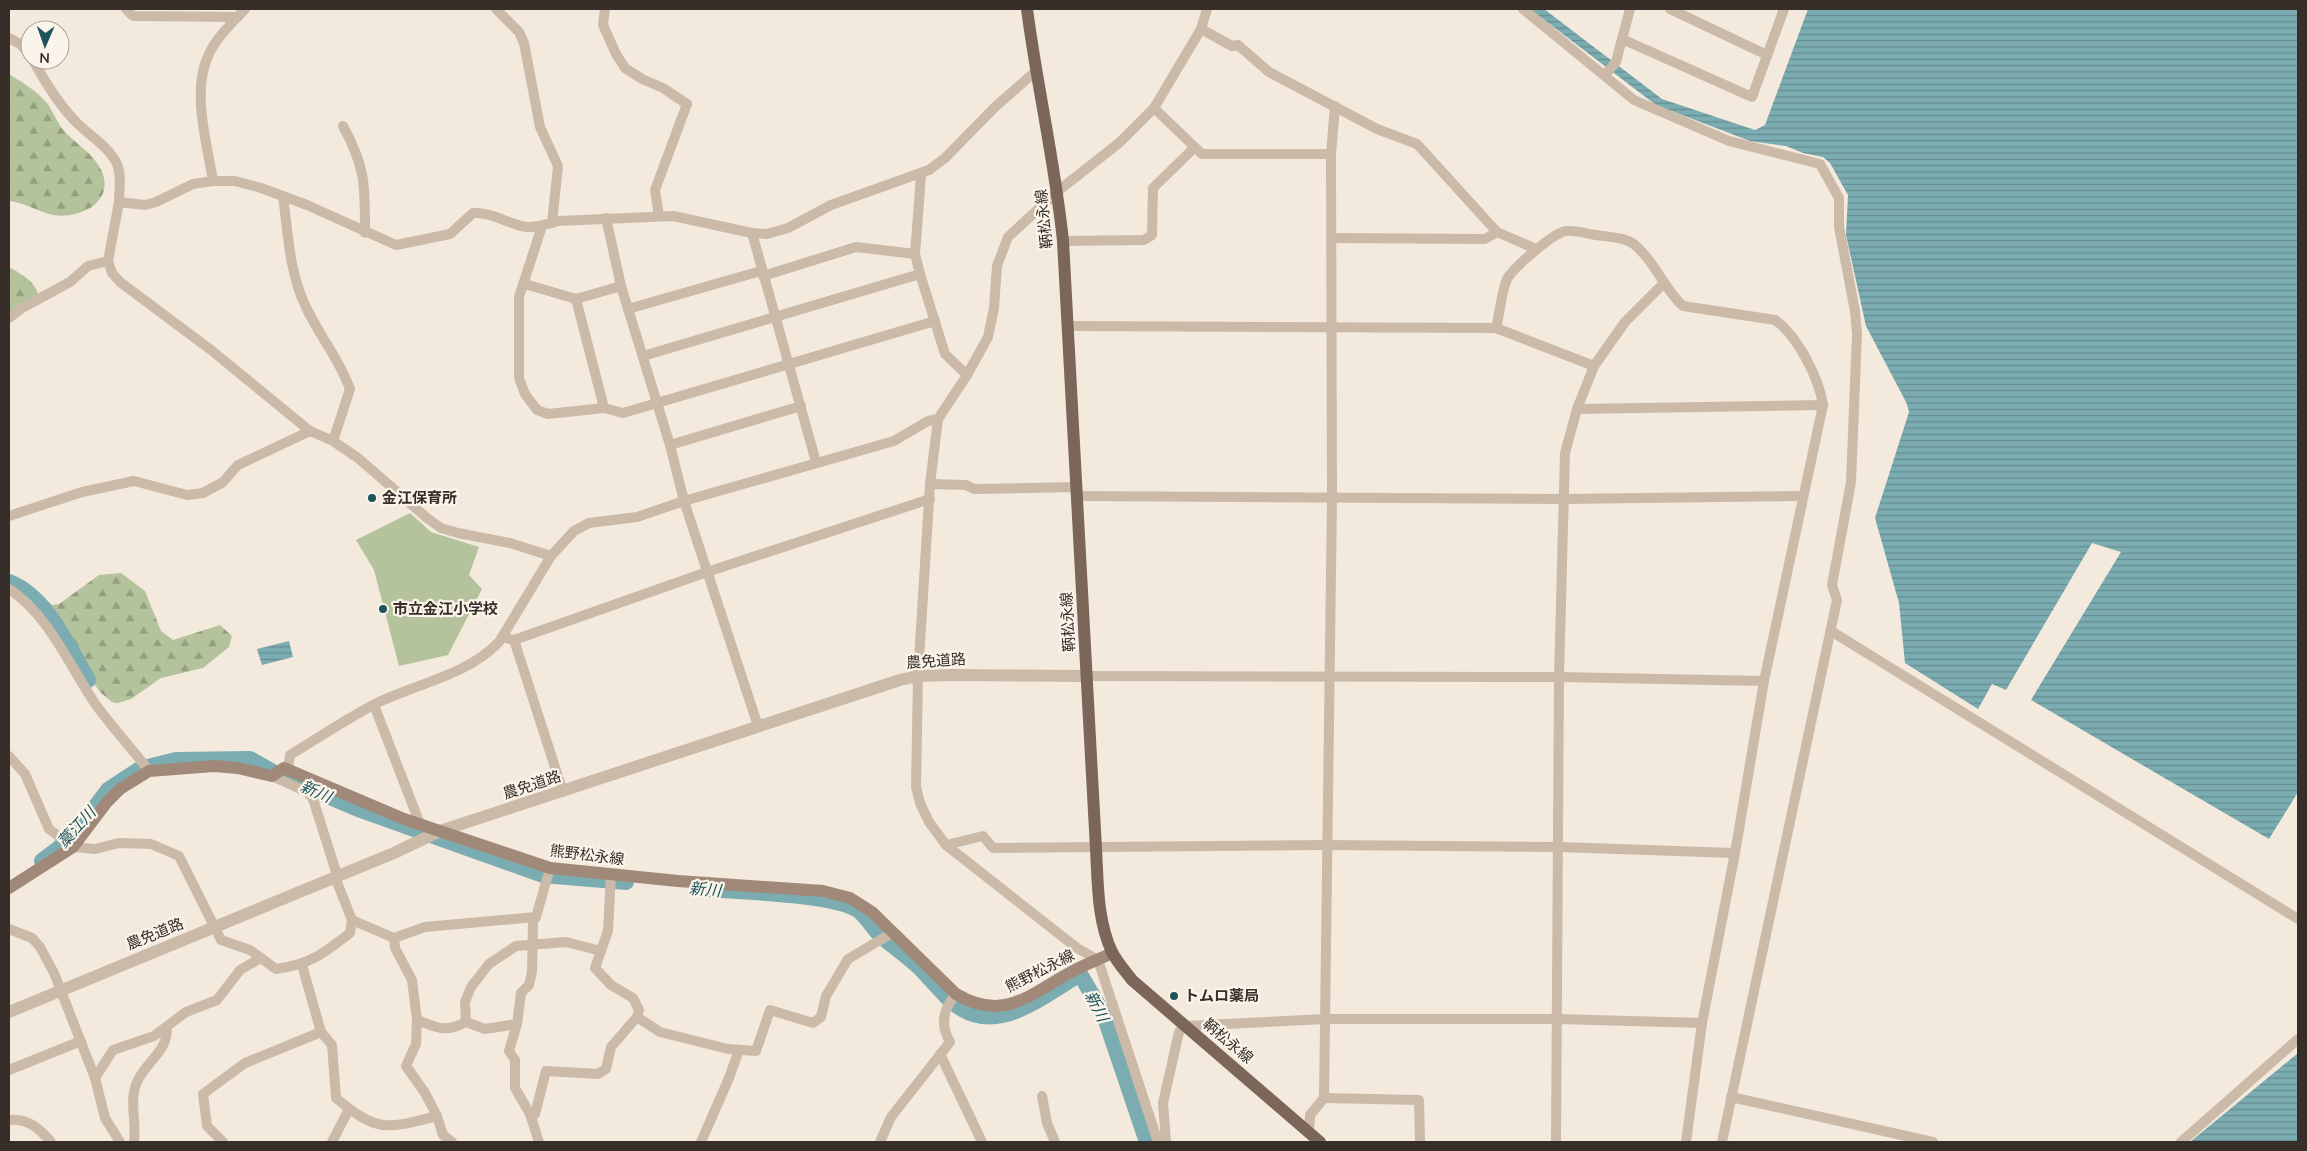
<svg xmlns="http://www.w3.org/2000/svg" width="2307" height="1151" viewBox="0 0 2307 1151" font-family="'Nunito Sans','Noto Sans JP',sans-serif">
	<defs>
		<pattern id="forest-firs" width="22" height="20" patternUnits="userSpaceOnUse" patternTransform="scale(1.25)"><rect width="22" height="20" fill="#b4c39c"/><path d="M5 1l3.5 6h-7zM16 11l3.5 6h-7z" fill="#939f7f"/></pattern>
		<pattern id="water-rules" width="6" height="5" patternUnits="userSpaceOnUse" patternTransform="scale(1.25)"><rect width="6" height="5" fill="#7bacb1"/><path d="M0 2.5h6" fill="none" stroke="#668c90"/></pattern>
	</defs>
	<rect width="100%" height="100%" fill="#f3eadd"/>
	<!-- forest -->
	<g fill="url(#forest-firs)">
		<path d="M9,74C20,81 34,89 43,99C52,107 56,122 64,131C74,142 89,151 97,163C114,187 101,208 75,214C47,221 34,204 9,201Z"/>
		<path d="M9,267C24,276 38,282 39,301L9,321Z"/>
		<polygon points="121,573 145,591 161,631 173,640 220,625 232,636 229,647 203,668 161,678 131,699 118,703 112,702 101,693 19,587 25,581 52,605 59,604 99,575"/>
	</g>
	<!-- park -->
	<polygon fill="#b4c39c" points="410,513 431,532 479,547 469,575 482,589 448,655 399,666 374,570 356,540"/>
	<!-- water -->
	<g fill="url(#water-rules)">
		<polygon points="1530,9 1544,9 1662,99 1755,130 1765,125 1808,9 2298,9 2298,792 2269,839 2031,700 2121,552 2092,543 2006,690 1992,684 1978,709 1905,663 1899,603 1875,518 1909,412 1907,404 1866,326 1846,235 1848,195 1830,163 1823,157 1803,153 1786,146 1750,141 1656,105"/>
		<polygon points="289,641 293,657 262,665 257,649"/>
		<polygon points="2298,1053 2298,1142 2190,1142"/>
	</g>
	<g fill="none" stroke-linecap="round" stroke-linejoin="round">
		<!-- river -->
		<g stroke="#7bacb1" stroke-width="16">
			<path d="M9,582C47,597 68,646 88,680"/>
			<polyline points="42,861 58,849 84,822 108,790 140,769 176,760 250,759 280,776 358,809 543,875 626,882"/>
			<path d="M708,889C741,892 833,894 858,910C867,917 873,928 881,936C893,946 907,956 919,967C944,992 961,1024 1003,1015C1027,1010 1058,987 1080,974L1104,1015L1147,1142"/>
		</g>
		<!-- minor -->
		<g stroke="#ccbaa8" stroke-width="10">
			<polyline points="126,9 133,16 238,17"/>
			<polyline points="496,9 519,32 524,43 540,127 558,166 552,223"/>
			<polyline points="605,9 603,25 616,54 625,68 642,79 663,88 687,104 655,190 659,216"/>
			<polyline points="1523,9 1634,100 1729,141 1820,164 1839,198 1839,227 1855,311 1857,334 1851,482 1832,585 1837,600 1722,1142"/>
			<polyline points="1670,9 1767,55"/>
			<polyline points="1201,29 1232,46 1238,45 1269,72 1377,129 1417,144 1497,232 1536,249"/>
			<polyline points="9,38 20,44 30,55"/>
			<polyline points="1622,39 1630,9"/>
			<path d="M33,60C45,82 59,105 77,123C90,136 109,147 117,164C122,175 119,190 119,202"/>
			<polyline points="1605,75 1616,62 1622,39 1752,97 1784,9"/>
			<polyline points="1154,108 1202,154 1331,154"/>
			<path d="M343,126C366,168 365,186 365,233"/>
			<polyline points="921,175 915,254 920,274 945,354 967,375"/>
			<path d="M213,181C207,143 191,91 209,54C216,38 233,22 245,9"/>
			<path d="M283,196C288,232 289,271 305,305C319,336 338,356 350,389L333,441"/>
			<polyline points="606,218 621,286 670,445 684,501 758,726"/>
			<polyline points="542,226 519,297 519,378 525,394 537,410 548,414 604,408 623,413 935,321"/>
			<polyline points="752,233 816,462"/>
			<polyline points="1332,238 1485,239 1497,232"/>
			<polyline points="1063,241 1144,240 1152,235 1153,188 1194,148"/>
			<polyline points="763,276 856,247 915,254"/>
			<polyline points="525,284 576,299 621,286"/>
			<polyline points="576,299 604,408"/>
			<polyline points="628,309 761,271"/>
			<polyline points="9,318 22,308 70,282 88,266 108,261"/>
			<polyline points="1068,326 1496,328 1594,366"/>
			<path d="M1496,328C1500,313 1501,293 1507,279C1513,268 1553,233 1566,231C1575,230 1587,234 1596,235C1608,237 1627,237 1636,246C1656,263 1664,289 1683,306L1775,320C1797,335 1819,378 1823,405L1764,681L1735,853L1702,1023L1686,1142"/>
			<polyline points="643,356 920,274"/>
			<polyline points="1577,409 1823,405"/>
			<polyline points="670,445 801,406"/>
			<polyline points="930,484 966,485 974,489 1077,487"/>
			<polyline points="1077,496 1563,499 1802,496"/>
			<polyline points="9,516 82,492 134,481 187,495 203,493 223,482 238,465 310,431"/>
			<path d="M551,556L510,543L458,533L441,528L427,518L358,458L333,441L310,431L211,350L120,282L112,273L108,261L119,202L145,205L156,202L193,184L213,181H235L261,188L307,205L396,245L450,234L473,213C493,212 507,224 526,227C537,228 547,224 558,221L673,216L752,233L767,234L788,228L831,205L929,170L945,158L995,107L1035,72"/>
			<path d="M9,589C49,615 70,667 96,705C113,728 132,749 149,771"/>
			<polyline points="1831,631 2298,919"/>
			<polyline points="502,637 514,640 707,572 930,499"/>
			<polyline points="514,640 563,792"/>
			<polyline points="1087,676 1559,677 1764,681"/>
			<polyline points="374,705 420,824"/>
			<path d="M9,756L25,774L49,829L73,847L95,849L119,843L151,844L179,856L221,940L250,950L276,969C311,964 323,954 350,933L352,920"/>
			<path d="M288,769L290,755C318,738 345,720 373,705C414,684 467,676 499,642L551,556L574,531L589,523L637,517L684,501L894,441L928,421L938,419"/>
			<polyline points="272,776 307,792 313,799 337,875"/>
			<polyline points="946,845 983,836 993,848 1327,845 1559,847 1735,853"/>
			<polyline points="611,875 608,931 595,968 611,985 633,998 639,1010 637,1017"/>
			<polyline points="335,877 352,920 394,938 425,927 536,917 550,868"/>
			<polyline points="536,917 533,921 532,972 529,985 521,993 517,1024 509,1051 515,1060 515,1088 530,1114 539,1142"/>
			<polyline points="9,929 32,938 40,947 54,973 95,1078 105,1118 120,1142"/>
			<polyline points="394,938 395,948 412,980 417,1020 416,1044 406,1066 425,1093 437,1116 443,1135 452,1142"/>
			<path d="M302,965L321,1032L332,1045L336,1098C378,1133 386,1129 437,1116"/>
			<path d="M417,1020C438,1028 445,1033 466,1022L485,1029L517,1024"/>
			<polyline points="466,1022 465,1002 471,987 489,964 516,946 566,942 601,951"/>
			<polyline points="940,1054 982,1142"/>
			<polyline points="9,1070 81,1041"/>
			<polyline points="95,1078 113,1050 154,1036 186,1012 217,1000 240,970 261,958"/>
			<polyline points="1042,1096 1047,1123 1055,1142"/>
			<polyline points="1731,1097 1933,1142"/>
			<polyline points="1324,1098 1419,1100 1420,1142"/>
			<polyline points="530,1114 535,1114 546,1071 598,1074 606,1069 611,1047 637,1017 660,1032 728,1049 756,1051 770,1010 813,1023 821,1017 826,996 848,959 892,933"/>
			<path d="M9,1120C28,1118 40,1129 51,1142"/>
			<polyline points="1309,1132 1310,1115 1324,1098 1332,498 1331,154 1335,106"/>
			<path d="M134,1142C137,1122 128,1099 138,1080C148,1060 168,1051 167,1027"/>
			<polyline points="223,1142 207,1126 203,1094 245,1063 321,1032"/>
			<polyline points="332,1142 349,1109"/>
			<polyline points="701,1142 729,1078 739,1050"/>
			<path d="M880,1142L891,1117L950,1042C940,1025 943,1009 956,994"/>
			<polyline points="1158,1142 1098,960 1077,948 946,845 929,822 920,803 916,787 918,676 930,484 938,419 967,375 988,337 994,308 997,266 1008,237 1058,191 1119,143 1154,108 1201,29 1207,9"/>
			<polyline points="1166,1142 1163,1103 1179,1032 1185,1026 1325,1019 1557,1019 1702,1023"/>
			<polyline points="1556,1142 1559,677 1565,453 1577,409 1594,366 1625,322 1664,283"/>
			<polyline points="2181,1142 2298,1039"/>
		</g>
		<!-- tertiary -->
		<polyline stroke="#ccbaa8" stroke-width="12" points="9,1012 394,853 440,831 900,680 918,676 950,675 1087,676"/>
		<!-- secondary -->
		<path stroke="#a08979" stroke-width="12" d="M9,888L73,847L107,802L120,789L149,771L214,766L238,768L272,776L284,768L404,819L550,868L678,881L823,891L850,898L872,912L956,994C1005,1023 1031,993 1073,971C1086,964 1100,959 1112,953"/>
		<!-- primary -->
		<path stroke="#7b6659" stroke-width="12" d="M1027,9C1037,86 1055,163 1063,241L1096,849C1098,883 1097,920 1112,952C1117,962 1125,971 1132,980L1320,1142"/>
	</g>
	<!-- markers -->
	<g fill="#1d545b" stroke="#faf4ea" stroke-width="2">
		<circle cx="372" cy="498" r="5"/>
		<circle cx="383" cy="609" r="5"/>
		<circle cx="1174" cy="996" r="5"/>
	</g>
	<g text-anchor="middle" stroke-width="4.5" stroke-linejoin="round" paint-order="stroke">
		<!-- street labels -->
		<g font-size="15" fill="#382e29" stroke="#faf4ea">
			<text transform="translate(1044 219) rotate(-96)" y="5">鞆松永線</text>
			<text transform="translate(1068 622) rotate(-93)" y="5">鞆松永線</text>
			<text transform="translate(936 661) rotate(-4)" y="5">農免道路</text>
			<text transform="translate(532 785) rotate(-18)" y="5">農免道路</text>
			<text transform="translate(587 855) rotate(7)" y="5">熊野松永線</text>
			<text transform="translate(155 934) rotate(-22)" y="5">農免道路</text>
			<text transform="translate(1040 971) rotate(-27)" y="5">熊野松永線</text>
			<text transform="translate(1228 1041) rotate(40)" y="5">鞆松永線</text>
		</g>
		<!-- poi labels -->
		<g font-size="15" font-weight="bold" fill="#382e29" stroke="#faf4ea" text-anchor="start">
			<text x="382" y="503">金江保育所</text>
			<text x="393" y="614">市立金江小学校</text>
			<text x="1184" y="1001">トムロ薬局</text>
		</g>
		<!-- water labels -->
		<g font-size="16" font-style="italic" fill="#1d545b" stroke="#faf4ea">
			<text transform="translate(316 791) rotate(23)" y="6">新川</text>
			<text transform="translate(76 827) rotate(-48)" y="6">藁江川</text>
			<text transform="translate(705 889) rotate(5)" y="6">新川</text>
			<text transform="translate(1097 1006) rotate(63)" y="6">新川</text>
		</g>
	</g>
	<!-- border -->
	<rect width="2307" height="1151" fill="none" stroke="#382e29" stroke-width="20"/>
	<!-- north arrow -->
	<g transform="translate(45 45) rotate(182)"><circle r="24" fill="#faf4ea" stroke="#aca59d"/>
	<path d="M0-4L9 19L0 12L-9 19Z" fill="#1d545b"/>
	<text y="-8" font-size="14" font-weight="bold" text-anchor="middle" fill="#382e29">N</text>
	</g>
</svg>
